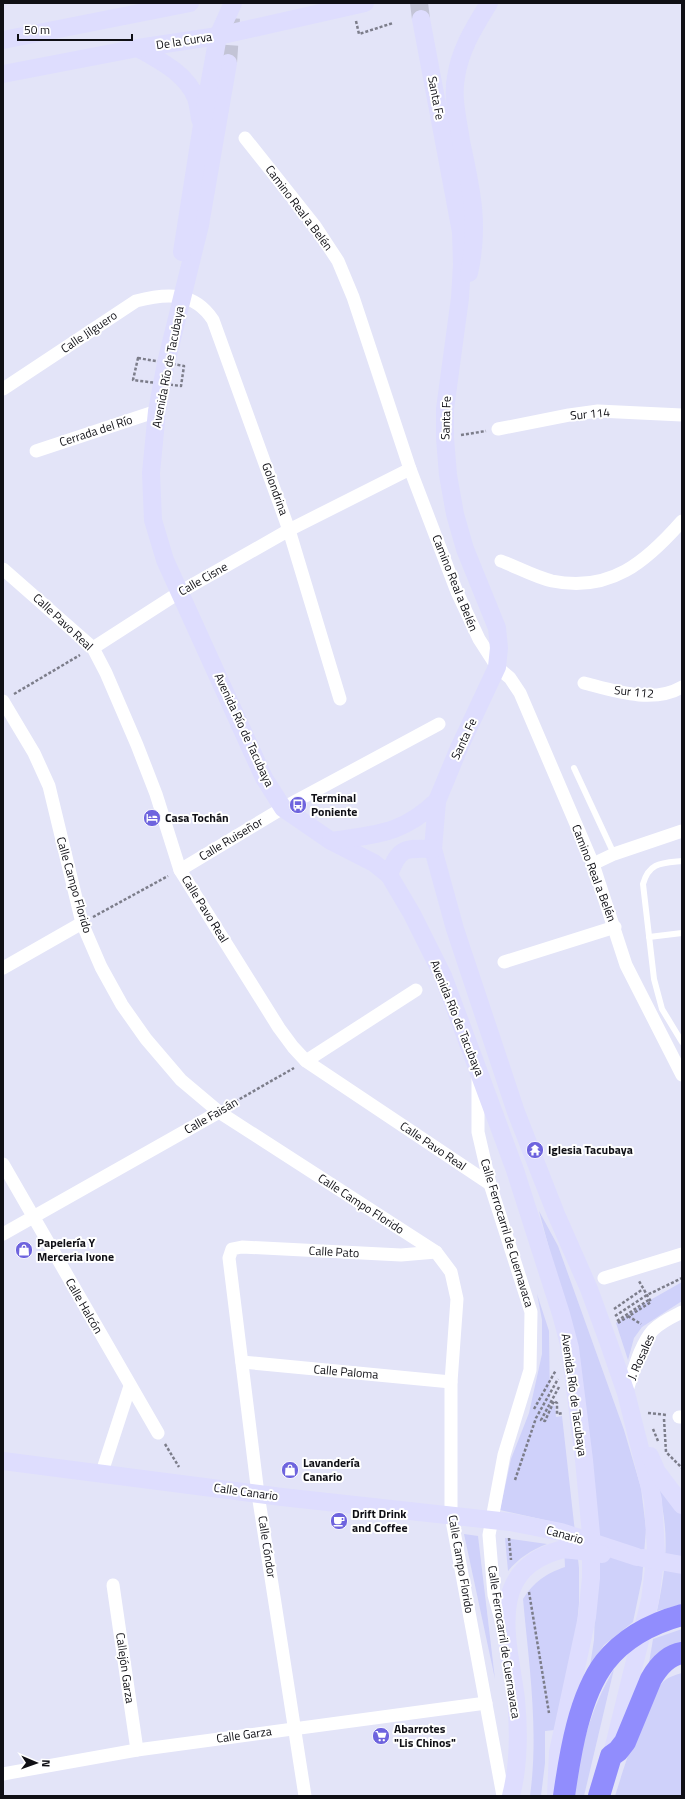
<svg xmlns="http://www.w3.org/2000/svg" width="685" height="1799" viewBox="0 0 685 1799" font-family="'Titillium Web',sans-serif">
	<rect width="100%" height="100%" fill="#e3e4f8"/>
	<!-- green -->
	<g fill="#cfd1fa">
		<polygon points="539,1211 558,1246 624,1430 641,1488 646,1529 642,1579 633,1622 604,1645 590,1666 594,1640 596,1584 573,1337"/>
		<polygon points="682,1282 682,1301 642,1327 634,1338 628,1360 616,1323 645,1303"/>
		<path d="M537,1294L549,1331L550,1405L555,1406L556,1417L562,1416L579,1568V1603L576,1635L555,1730L545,1731V1763L541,1796H530C539,1730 529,1665 523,1599C534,1582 545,1574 565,1567L563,1524L500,1510L511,1459L529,1413L542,1354V1320Z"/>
		<path d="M657,1484L682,1514V1604L657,1611C667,1565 670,1530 657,1484Z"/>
		<polygon points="464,1534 478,1536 495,1679"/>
		<path d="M505,1538L547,1544C531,1550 519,1558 508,1571Z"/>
		<polygon points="682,1629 682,1649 648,1669 653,1639"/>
		<path d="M614,1669L584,1796H573C580,1750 590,1710 614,1669Z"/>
		<path d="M682,1673V1796H615C623,1771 645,1698 663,1682C668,1677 675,1675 682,1673Z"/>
	</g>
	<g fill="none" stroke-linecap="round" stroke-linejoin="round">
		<!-- secondary-tunnel -->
		<g stroke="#c3c4d6" stroke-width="18" stroke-dasharray="18 9" stroke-linecap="butt">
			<polyline points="419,3 421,19"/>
			<polyline points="228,63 231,18"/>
		</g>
		<!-- path -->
		<g stroke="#7c7d8a" stroke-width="2.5" stroke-dasharray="3 2" stroke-linecap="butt">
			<polyline points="356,21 359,34 393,23"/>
			<polygon points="138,358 184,366 181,386 133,380"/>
			<polyline points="461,435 486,431"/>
			<polyline points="14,694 80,655"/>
			<polyline points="93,917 168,876"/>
			<polyline points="231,1104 294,1068"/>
			<polyline points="614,1309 643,1289"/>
			<polyline points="615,1316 647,1295 682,1278"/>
			<polyline points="628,1316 641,1324"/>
			<polyline points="617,1321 650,1299"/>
			<polyline points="618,1323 651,1302 639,1281"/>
			<polyline points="559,1387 541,1420 545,1421 554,1401 557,1403 557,1414 563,1413"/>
			<polyline points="534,1409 556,1370"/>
			<polyline points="648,1413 667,1415"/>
			<polyline points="664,1419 666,1452 682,1468"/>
			<polyline points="653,1429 658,1441"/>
			<polyline points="165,1444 179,1467"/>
			<polyline points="515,1480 536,1418 558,1379"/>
			<polyline points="509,1538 511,1560"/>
			<polyline points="529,1592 549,1713"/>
		</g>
		<!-- lane -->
		<g stroke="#fff" stroke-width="6">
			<polyline points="574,768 614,854"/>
			<path d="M682,861C662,863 649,862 643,884L654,979L662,1009L682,1042"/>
			<polyline points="649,937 682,933"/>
		</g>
		<!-- street -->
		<g stroke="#fff" stroke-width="13">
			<polyline points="245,138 315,226 338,261 353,297 410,469 457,592 479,639 497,667 510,678 520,693 593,864 626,965 682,1075"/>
			<path d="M3,389L136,301C166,293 194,291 213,320L289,530L340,699"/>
			<polyline points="498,429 569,415 598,411 682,415"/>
			<polyline points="36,451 157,411"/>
			<path d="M501,561C517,567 535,577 552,581C610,593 646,562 682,521"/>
			<polyline points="3,569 93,648 106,673 137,745 156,794 180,870 279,1028 293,1047 306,1061 490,1184"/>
			<polyline points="93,648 180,592 289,530 410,469"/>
			<path d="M584,683C615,691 653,704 682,687"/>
			<polyline points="3,701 34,753 49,786 82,923 101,967 122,1005 146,1039 181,1080 219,1112 436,1252 451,1272 457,1299 451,1382 451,1515 503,1796"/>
			<polyline points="593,864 614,854 682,831"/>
			<polyline points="180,870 283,808 439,724"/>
			<polyline points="504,962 615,927"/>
			<polyline points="3,968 82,923"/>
			<polyline points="306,1061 416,990"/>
			<polyline points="478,1077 478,1132 490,1184 531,1312 530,1370 504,1455 489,1535 494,1595 503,1627"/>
			<polyline points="3,1164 158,1433"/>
			<polyline points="3,1234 219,1112"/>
			<polyline points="604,1278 682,1254"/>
			<polyline points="242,1362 451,1382"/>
			<path d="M626,1393C633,1374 639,1346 653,1330C661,1322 672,1317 682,1312"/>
			<polyline points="679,1417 682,1417"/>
			<polyline points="102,1472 130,1386"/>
			<polyline points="113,1585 137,1750"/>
			<polyline points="3,1774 137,1750 486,1703"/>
			<polyline points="305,1796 258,1494 229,1258 232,1249 242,1247 401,1255 436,1252"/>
		</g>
		<!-- secondary -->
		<g stroke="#deddfe" stroke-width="18">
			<polyline points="421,19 461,232 462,264 460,298 445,409 445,438 448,475 455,514 465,549 497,628 499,648 497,667 459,748 437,801 433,849 455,929 516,1112 556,1214 589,1289 609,1344 626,1393 653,1500 656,1552 650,1600 612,1754"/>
			<polyline points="3,40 190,3"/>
			<path d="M138,48C160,61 186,73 196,98C198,104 199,112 200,119"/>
			<polyline points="228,63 200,225 166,363 157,411 151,473 153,520 165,560 264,778 283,808 331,841 374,863 389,875 412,914 443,976 478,1070 515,1170 561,1314 570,1348 584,1460 591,1534 591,1578 587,1617 558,1752 556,1796"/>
			<polyline points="3,74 138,48 218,36 365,3"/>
			<polyline points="182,252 202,125 218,36 233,3"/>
			<path d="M469,273C480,224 471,188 461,141C458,120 452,98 456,77C460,49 475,26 489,3"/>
			<path d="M331,841C377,834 401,835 437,801"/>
			<path d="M389,875C399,847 405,848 433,849"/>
			<polyline points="650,1456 657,1472 682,1505"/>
			<polyline points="3,1461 282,1497 510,1522 561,1532 637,1557"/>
			<polyline points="643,1558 682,1565"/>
			<path d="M511,1796C519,1765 519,1731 516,1699C509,1643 484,1571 560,1550C569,1548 591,1553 602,1554"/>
		</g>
		<!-- highway -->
		<g stroke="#918dfd" stroke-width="22">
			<path d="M564,1796C570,1754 579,1696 605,1662C624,1638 653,1623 682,1615"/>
			<path d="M599,1796L611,1756L618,1751L625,1742L651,1679C658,1667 668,1655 682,1653"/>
		</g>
	</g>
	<!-- icons -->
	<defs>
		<symbol id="bus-disc" viewBox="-11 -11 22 22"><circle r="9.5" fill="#6e64de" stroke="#fff"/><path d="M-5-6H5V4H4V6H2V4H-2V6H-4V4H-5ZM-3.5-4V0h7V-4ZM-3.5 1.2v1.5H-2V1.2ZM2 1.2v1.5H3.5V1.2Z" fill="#fff"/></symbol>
		<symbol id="hotel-disc" viewBox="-11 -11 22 22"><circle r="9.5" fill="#6e64de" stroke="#fff"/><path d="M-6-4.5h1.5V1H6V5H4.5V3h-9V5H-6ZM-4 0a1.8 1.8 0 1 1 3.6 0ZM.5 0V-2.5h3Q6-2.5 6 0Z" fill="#fff"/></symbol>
		<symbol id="temple-disc" viewBox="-11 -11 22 22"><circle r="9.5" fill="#6e64de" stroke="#fff"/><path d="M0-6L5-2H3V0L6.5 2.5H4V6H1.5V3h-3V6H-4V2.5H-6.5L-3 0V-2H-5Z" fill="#fff"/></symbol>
		<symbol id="shop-disc" viewBox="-11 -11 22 22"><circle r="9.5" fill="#6e64de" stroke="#fff"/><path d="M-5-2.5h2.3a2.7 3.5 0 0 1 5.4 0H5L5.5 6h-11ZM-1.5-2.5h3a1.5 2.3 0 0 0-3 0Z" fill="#fff"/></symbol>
		<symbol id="cafe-disc" viewBox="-11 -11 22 22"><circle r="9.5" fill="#6e64de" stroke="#fff"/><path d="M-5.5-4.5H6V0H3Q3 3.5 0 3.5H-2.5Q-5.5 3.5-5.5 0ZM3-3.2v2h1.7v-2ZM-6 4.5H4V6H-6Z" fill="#fff"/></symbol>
		<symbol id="supermarket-disc" viewBox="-11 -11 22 22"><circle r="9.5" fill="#6e64de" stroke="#fff"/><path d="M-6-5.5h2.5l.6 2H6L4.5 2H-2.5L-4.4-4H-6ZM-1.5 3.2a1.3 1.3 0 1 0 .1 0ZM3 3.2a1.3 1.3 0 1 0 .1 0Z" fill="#fff"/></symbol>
	</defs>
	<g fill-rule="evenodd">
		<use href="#bus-disc" x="288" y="795" width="20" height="20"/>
		<use href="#hotel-disc" x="142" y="808" width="20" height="20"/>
		<use href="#temple-disc" x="525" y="1140" width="20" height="20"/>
		<use href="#shop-disc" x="14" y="1240" width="20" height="20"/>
		<use href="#shop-disc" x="280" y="1460" width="20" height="20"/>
		<use href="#cafe-disc" x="329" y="1511" width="20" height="20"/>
		<use href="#supermarket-disc" x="371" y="1726" width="20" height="20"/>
	</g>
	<g text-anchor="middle" stroke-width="4" stroke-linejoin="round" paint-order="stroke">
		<!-- street labels -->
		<g font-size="12" fill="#0f0f15" stroke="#fff">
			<text transform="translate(184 41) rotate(-9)" y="4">De la Curva</text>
			<text transform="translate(436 98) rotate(79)" y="4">Santa Fe</text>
			<text transform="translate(299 208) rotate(53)" y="4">Camino Real a Belén</text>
			<text transform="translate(89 332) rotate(-34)" y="4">Calle Jilguero</text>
			<text transform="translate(168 367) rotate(-79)" y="4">Avenida Río de Tacubaya</text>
			<text transform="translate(590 414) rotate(-5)" y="4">Sur 114</text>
			<text transform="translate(446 418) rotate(-88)" y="4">Santa Fe</text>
			<text transform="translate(96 431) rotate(-18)" y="4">Cerrada del Río</text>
			<text transform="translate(275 489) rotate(70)" y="4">Golondrina</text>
			<text transform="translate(203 579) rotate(-30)" y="4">Calle Cisne</text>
			<text transform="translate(455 583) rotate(68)" y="4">Camino Real a Belén</text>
			<text transform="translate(63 622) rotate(43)" y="4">Calle Pavo Real</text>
			<text transform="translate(634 692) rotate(6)" y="4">Sur 112</text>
			<text transform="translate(244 730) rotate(65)" y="4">Avenida Río de Tacubaya</text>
			<text transform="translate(464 739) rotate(-65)" y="4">Santa Fe</text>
			<text transform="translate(231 839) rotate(-31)" y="4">Calle Ruiseñor</text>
			<text transform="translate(594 873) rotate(69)" y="4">Camino Real a Belén</text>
			<text transform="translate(74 885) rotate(74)" y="4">Calle Campo Florido</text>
			<text transform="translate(205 909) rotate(58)" y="4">Calle Pavo Real</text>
			<text transform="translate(457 1018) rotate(68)" y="4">Avenida Río de Tacubaya</text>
			<text transform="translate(211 1116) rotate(-30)" y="4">Calle Faisán</text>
			<text transform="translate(433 1146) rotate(34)" y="4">Calle Pavo Real</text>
			<text transform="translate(361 1204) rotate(33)" y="4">Calle Campo Florido</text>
			<text transform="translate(507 1233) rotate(73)" y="4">Calle Ferrocarril de Cuernavaca</text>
			<text transform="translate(334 1252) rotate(3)" y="4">Calle Pato</text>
			<text transform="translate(84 1306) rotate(60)" y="4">Calle Halcón</text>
			<text transform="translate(641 1357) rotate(-66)" y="4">J. Rosales</text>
			<text transform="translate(346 1372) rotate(5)" y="4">Calle Paloma</text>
			<text transform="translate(574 1395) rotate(82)" y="4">Avenida Río de Tacubaya</text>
			<text transform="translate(246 1492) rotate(8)" y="4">Calle Canario</text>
			<text transform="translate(565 1535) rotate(16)" y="4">Canario</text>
			<text transform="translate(267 1547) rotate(81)" y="4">Calle Cóndor</text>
			<text transform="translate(461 1564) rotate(80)" y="4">Calle Campo Florido</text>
			<text transform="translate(504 1642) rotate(81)" y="4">Calle Ferrocarril de Cuernavaca</text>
			<text transform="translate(125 1668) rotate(82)" y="4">Callejón Garza</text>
			<text transform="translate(244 1735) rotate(-8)" y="4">Calle Garza</text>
		</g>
		<!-- poi labels -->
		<g font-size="12" font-weight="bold" fill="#0f0f15" stroke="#fff" text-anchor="start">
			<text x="311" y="802">Terminal<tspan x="311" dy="14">Poniente</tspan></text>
			<text x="165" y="822">Casa Tochán</text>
			<text x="548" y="1154">Iglesia Tacubaya</text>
			<text x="37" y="1247">Papelería Y<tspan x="37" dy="14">Merceria Ivone</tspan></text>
			<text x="303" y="1467">Lavandería<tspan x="303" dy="14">Canario</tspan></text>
			<text x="352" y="1518">Drift Drink<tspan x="352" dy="14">and Coffee</tspan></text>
			<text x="394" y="1733">Abarrotes<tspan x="394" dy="14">"Lis Chinos"</tspan></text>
		</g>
	</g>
	<!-- border -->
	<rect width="685" height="1799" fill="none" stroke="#0f0f15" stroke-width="8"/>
	<!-- north arrow -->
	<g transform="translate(36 1763) rotate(92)" stroke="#ffffff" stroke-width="3" paint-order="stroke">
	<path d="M0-3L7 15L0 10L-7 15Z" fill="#0f0f15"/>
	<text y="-6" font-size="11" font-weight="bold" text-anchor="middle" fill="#0f0f15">N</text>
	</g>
	<!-- scale -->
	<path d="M18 34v6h114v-6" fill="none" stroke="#0f0f15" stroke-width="2"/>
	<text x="24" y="34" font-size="12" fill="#0f0f15" stroke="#ffffff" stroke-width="3" paint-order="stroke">50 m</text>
</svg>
